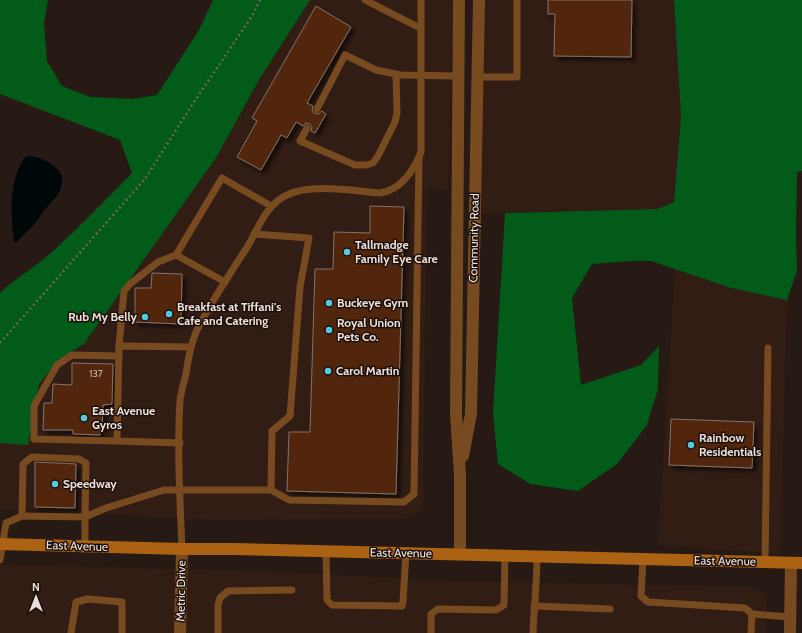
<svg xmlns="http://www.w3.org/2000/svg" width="802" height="633" viewBox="0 0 802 633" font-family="Cabin,sans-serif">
	<defs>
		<filter id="shadow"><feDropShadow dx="3.5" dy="3.5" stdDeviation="2" flood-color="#0009"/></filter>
	</defs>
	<rect width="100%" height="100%" fill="#271913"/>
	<!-- built -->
	<g fill="#321d15">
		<polygon points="310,0 453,0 448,190 427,188 423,503 420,512 403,519 213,520 0,509 0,443 16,443 53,349 84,344 216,158 259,80"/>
		<polygon points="483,0 674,0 681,117 675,202 657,209 480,213"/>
		<polygon points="675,269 731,288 787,300 780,554 658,545"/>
		<polygon points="0,564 312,573 423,580 752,587 767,595 766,633 0,633"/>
	</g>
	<!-- forest -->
	<g fill="#025b18">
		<path d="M0,0H48L44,23L47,61L62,86L90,97L133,99L157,95L199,30L213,0H310L259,80L216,158L84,344L59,359L39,384L28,445L0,443V293C14,279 31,270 46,257C76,231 104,201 132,173L120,140L0,94Z"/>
		<polygon points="674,0 802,0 802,171 797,172 796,235 797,271 787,300 731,288 651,261 631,261 592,264 572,298 581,385 641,365 659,346 658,389 647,425 617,464 578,491 530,484 498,464 493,414 505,213 657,209 674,202 681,117"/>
	</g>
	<!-- water -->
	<path fill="#000708" d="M31,156C47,159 70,171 60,190C57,198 48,205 43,212C40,215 39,219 36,222C32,228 20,237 17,242H14C11,214 8,182 25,157Z"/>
	<!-- building -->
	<g fill="#512609" stroke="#837269" filter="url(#shadow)">
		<polygon points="548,0 632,0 631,57 554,56 555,14 548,14"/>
		<polygon points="316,6 351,27 307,103 313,106 312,110 314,113 318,114 322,111 326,114 315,133 311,131 312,127 310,124 306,123 303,126 296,122 287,138 281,135 261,170 237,157 257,121 252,118"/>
		<polygon points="370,206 404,207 396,494 287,491 289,432 310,432 315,269 333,269 334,232 370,233"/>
		<polygon points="152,273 182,274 181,324 135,322 135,288 151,288"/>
		<polygon points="72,363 113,364 112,404 103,405 102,429 100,429 100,435 73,434 73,430 43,430 44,403 52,403 53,384 72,385"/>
		<polygon points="671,419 754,422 752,468 669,465"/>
		<polygon points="35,462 76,464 75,508 35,507"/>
	</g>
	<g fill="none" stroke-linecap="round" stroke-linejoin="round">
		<!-- path -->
		<polyline stroke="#70645e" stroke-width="2.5" stroke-dasharray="2 3" stroke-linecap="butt" points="0,343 145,179 192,105 252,16 260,0"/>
		<!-- lane -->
		<g stroke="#784a20" stroke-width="7">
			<polyline points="365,0 420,28"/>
			<polyline points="478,77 517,77 517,0"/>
			<polyline points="317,109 345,55 376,70 401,75 457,76"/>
			<polyline points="307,128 300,141 355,165 366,165 373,163 378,156 395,122 397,113 396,74"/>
			<polyline points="254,234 309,238 300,287 290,416 272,431 271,490"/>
			<polyline points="225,282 176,255 222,178 271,206"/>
			<polyline points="119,346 124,291 130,284 158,262 176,255"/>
			<polyline points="117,441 34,439 34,406 57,365 72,355 119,356"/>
			<polyline points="180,443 117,441 119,346 191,347"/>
			<polyline points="22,516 23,464 32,457 79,459 86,463 85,517 106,508 164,490 271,490 289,500 404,502 414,494 419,157"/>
			<path d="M182,549C180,500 177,450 180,400C181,392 184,382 186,374C188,359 191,343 197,330C211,302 229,275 246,249C258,230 265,205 287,195C311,183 354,191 380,193C401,190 414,170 421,152V0"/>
			<polyline points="326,551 327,600 332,605 402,606 403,601 406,553"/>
			<polyline points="643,559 641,596 648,602 745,608 752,614 751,633"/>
			<polyline points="0,560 6,523 22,516 85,517 85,546"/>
			<polyline points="765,562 768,348"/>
			<polyline points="534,606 610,609"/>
			<polyline points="752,614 790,617"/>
			<polyline points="71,633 76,602 88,599 122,602 122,633"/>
			<polyline points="218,633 218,605 220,598 228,591 292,590"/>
			<polyline points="431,633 431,614 438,609 496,610 504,605 505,556"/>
			<path d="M533,633C534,607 537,582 537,556"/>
		</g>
		<!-- street -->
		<g stroke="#784a20" stroke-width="12">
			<polyline points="459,0 456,414 460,475 460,554"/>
			<polyline points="463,456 471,414 479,0"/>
			<polyline points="180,633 182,549"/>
			<polyline points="790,633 791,563"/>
		</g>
		<!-- secondary -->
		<polyline stroke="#ab6212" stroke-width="12" points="0,544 182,549 234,549 802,563"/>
	</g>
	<!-- markers -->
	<g fill="#56c9e0" stroke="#1d100a" stroke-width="1.5">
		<circle cx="347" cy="252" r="4"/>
		<circle cx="329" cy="303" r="4"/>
		<circle cx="169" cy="314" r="4"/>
		<circle cx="145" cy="317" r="4"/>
		<circle cx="329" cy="330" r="4"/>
		<circle cx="328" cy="371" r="4"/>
		<circle cx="84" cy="418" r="4"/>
		<circle cx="691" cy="445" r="4"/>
		<circle cx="55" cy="484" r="4"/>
	</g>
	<g text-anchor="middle" stroke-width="3" stroke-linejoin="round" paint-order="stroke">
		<!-- number labels -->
		<g font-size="10" fill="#c4b2a7">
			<text x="96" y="377">137</text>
		</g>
		<!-- street labels -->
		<g font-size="12" fill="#ebe0dc" stroke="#1d100a">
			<text transform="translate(474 238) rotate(-89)" y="4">Community Road</text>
			<text transform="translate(77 546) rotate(2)" y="4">East Avenue</text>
			<text transform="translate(401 553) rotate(1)" y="4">East Avenue</text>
			<text transform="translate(725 561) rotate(1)" y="4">East Avenue</text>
			<text transform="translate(181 591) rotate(-89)" y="4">Metric Drive</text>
		</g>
		<!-- poi labels -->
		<g font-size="12" font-weight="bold" fill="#ebe0dc" stroke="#1d100a" text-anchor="start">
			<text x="355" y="249">Tallmadge<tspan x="355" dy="14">Family Eye Care</tspan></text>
			<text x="337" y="307">Buckeye Gym</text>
			<text x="177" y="311">Breakfast at Tiffani's<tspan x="177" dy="14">Cafe and Catering</tspan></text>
			<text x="137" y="321" text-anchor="end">Rub My Belly</text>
			<text x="337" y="327">Royal Union<tspan x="337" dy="14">Pets Co.</tspan></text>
			<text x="336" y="375">Carol Martin</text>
			<text x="92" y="415">East Avenue<tspan x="92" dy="14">Gyros</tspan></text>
			<text x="699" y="442">Rainbow<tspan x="699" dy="14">Residentials</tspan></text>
			<text x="63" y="488">Speedway</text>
		</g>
	</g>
	<!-- north arrow -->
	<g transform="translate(36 597)" stroke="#1d100a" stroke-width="3" paint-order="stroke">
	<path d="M0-3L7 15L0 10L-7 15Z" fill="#ebe0dc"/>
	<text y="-6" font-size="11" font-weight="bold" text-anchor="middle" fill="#ebe0dc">N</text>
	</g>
</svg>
